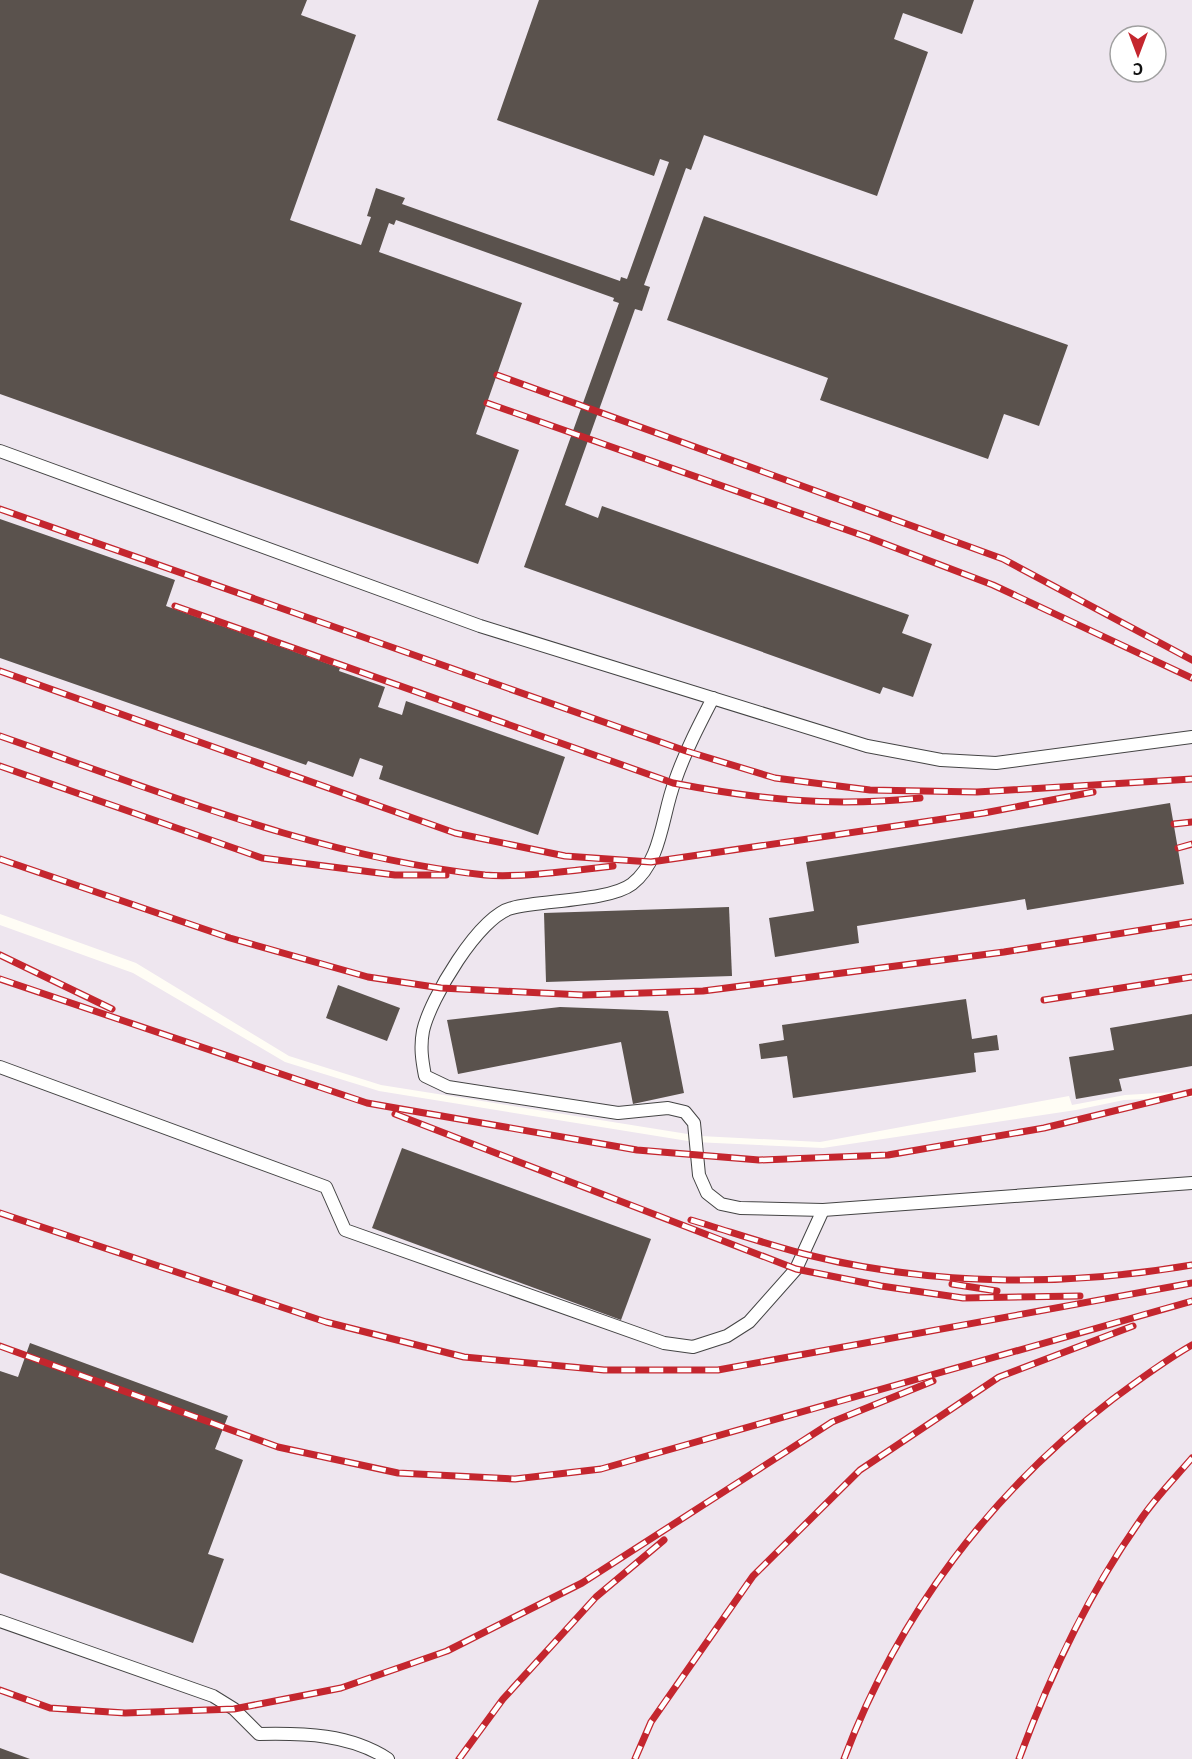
<svg xmlns="http://www.w3.org/2000/svg" width="1192" height="1759" viewBox="0 0 1192 1759" font-family="Bitter,serif">
	<rect width="100%" height="100%" fill="#fffdf5"/>
	<!-- industrial -->
	<g fill="#eee6ef" fill-rule="evenodd">
		<path d="M0,0H1192V1091L1125,1095L1072,1105L1069,1096L820,1142L700,1136L381,1085L289,1056L136,963L0,914ZM1120,36H1156V72H1120Z"/>
		<polygon points="0,925 133,973 285,1062 379,1091 694,1142 823,1148 1076,1110 1124,1100 1192,1097 1192,1759 0,1759"/>
	</g>
	<!-- building -->
	<g fill="#5a524d">
		<polygon points="0,0 307,0 301,15 356,35 290,220 361,245 371,217 367,216 376,188 405,198 402,204 620,281 621,277 627,279 669,162 660,159 654,176 497,120 539,0 974,0 962,34 903,13 894,39 928,52 877,196 704,135 691,170 686,168 644,285 650,287 642,311 635,309 565,505 598,518 602,506 909,615 902,633 932,644 913,697 883,687 880,694 524,567 619,303 613,301 614,298 396,220 394,225 389,223 379,252 522,303 476,434 519,450 478,564 0,394"/>
		<polygon points="704,216 1068,345 1039,426 1004,414 988,459 820,400 828,378 667,320"/>
		<polygon points="0,519 175,580 166,606 340,668 339,671 385,687 378,707 402,715 406,701 565,757 538,835 379,779 383,766 360,758 353,777 308,761 306,765 0,658"/>
		<polygon points="1170,803 1184,884 1027,910 1025,899 857,926 859,943 775,957 769,918 814,911 806,862"/>
		<polygon points="729,907 732,976 546,982 544,913"/>
		<polygon points="338,985 400,1008 387,1041 326,1018"/>
		<polygon points="966,999 972,1039 997,1035 999,1050 974,1053 976,1072 793,1098 787,1056 761,1059 759,1044 784,1040 782,1025"/>
		<polygon points="560,1007 668,1011 684,1093 633,1104 621,1042 458,1074 447,1020"/>
		<polygon points="1192,1014 1192,1066 1119,1079 1122,1091 1076,1099 1069,1057 1114,1050 1110,1028"/>
		<polygon points="402,1148 651,1239 621,1320 372,1228"/>
		<polygon points="30,1343 228,1416 215,1449 243,1460 208,1554 224,1559 193,1643 0,1573 0,1371 18,1377"/>
		<polygon points="0,1748 30,1759 0,1759"/>
	</g>
	<g fill="none" stroke-linecap="round" stroke-linejoin="round">
		<defs>
			<g id="service">
				<polyline points="0,451 480,626 867,746 941,760 996,763 1192,737"/>
				<path d="M713,698C699,725 685,752 675,781C662,814 662,861 632,884C610,901 542,900 512,908C479,916 430,999 423,1031C420,1047 422,1060 425,1076L448,1087L618,1113L668,1108L685,1112L694,1123L699,1175L707,1193L721,1204L740,1208L823,1210"/>
				<polyline points="0,1067 326,1187 345,1230 664,1343 693,1347 727,1336 749,1322 796,1269 823,1210 1192,1183"/>
				<path d="M0,1621L213,1696L234,1709L259,1734C304,1733 350,1734 388,1759"/>
			</g>
		</defs>
		<!-- service casing -->
		<use href="#service" stroke="#444" stroke-width="14"/>
		<!-- service -->
		<use href="#service" stroke="#fff" stroke-width="12"/>
		<defs>
			<g id="rail">
				<polyline points="497,375 1003,559 1192,660"/>
				<polyline points="487,403 867,537 993,585 1192,678"/>
				<polyline points="0,509 686,751 775,778 870,790 977,792 1192,779"/>
				<path d="M175,606L673,783C761,800 831,807 920,798"/>
				<polyline points="0,671 455,833 565,856 651,862 984,813 1093,792"/>
				<path d="M0,736C159,791 317,857 485,875C521,878 576,870 613,866"/>
				<polyline points="0,766 262,858 395,875 446,875"/>
				<polyline points="1174,824 1192,822"/>
				<polyline points="1178,848 1192,844"/>
				<polyline points="0,859 230,938 368,977 441,988 583,995 703,991 1004,952 1192,922"/>
				<polyline points="0,955 112,1009"/>
				<polyline points="0,979 367,1103 637,1150 759,1160 888,1155 1044,1128 1192,1092"/>
				<polyline points="1044,1000 1192,977"/>
				<polyline points="395,1114 796,1269 881,1286 963,1298 1080,1296"/>
				<polyline points="0,1213 326,1322 464,1357 604,1370 718,1370 1192,1283"/>
				<path d="M691,1220C728,1231 766,1244 804,1254C929,1286 1065,1287 1192,1265"/>
				<polyline points="952,1284 997,1291"/>
				<polyline points="0,1346 278,1447 398,1473 515,1479 601,1469 1192,1301"/>
				<polyline points="0,1690 50,1708 125,1713 234,1709 341,1688 447,1651 582,1583 832,1422 933,1381"/>
				<polyline points="459,1759 503,1699 596,1597 664,1540"/>
				<polyline points="635,1759 651,1722 753,1576 860,1470 999,1377 1133,1326"/>
				<path d="M844,1759C898,1615 991,1492 1113,1399C1139,1380 1164,1361 1192,1345"/>
				<path d="M1019,1759C1050,1675 1087,1596 1139,1522C1154,1499 1174,1479 1192,1458"/>
			</g>
		</defs>
		<!-- rail casing -->
		<use href="#rail" stroke="#c4262e" stroke-width="7"/>
		<!-- rail -->
		<use href="#rail" stroke="#fff" stroke-width="4.5" stroke-dasharray="14" stroke-linecap="butt"/>
	</g>
	<!-- north arrow -->
	<g transform="translate(1138 54) rotate(180)"><circle r="28" fill="#ffffff" stroke="#a0a0a0" stroke-width="1.5"/>
	<path d="M0-4.5L10 22L0 15L-10 22Z" fill="#c4262e"/>
	<text y="-9" font-size="16" font-weight="bold" text-anchor="middle" fill="#111111">С</text>
	</g>
</svg>
